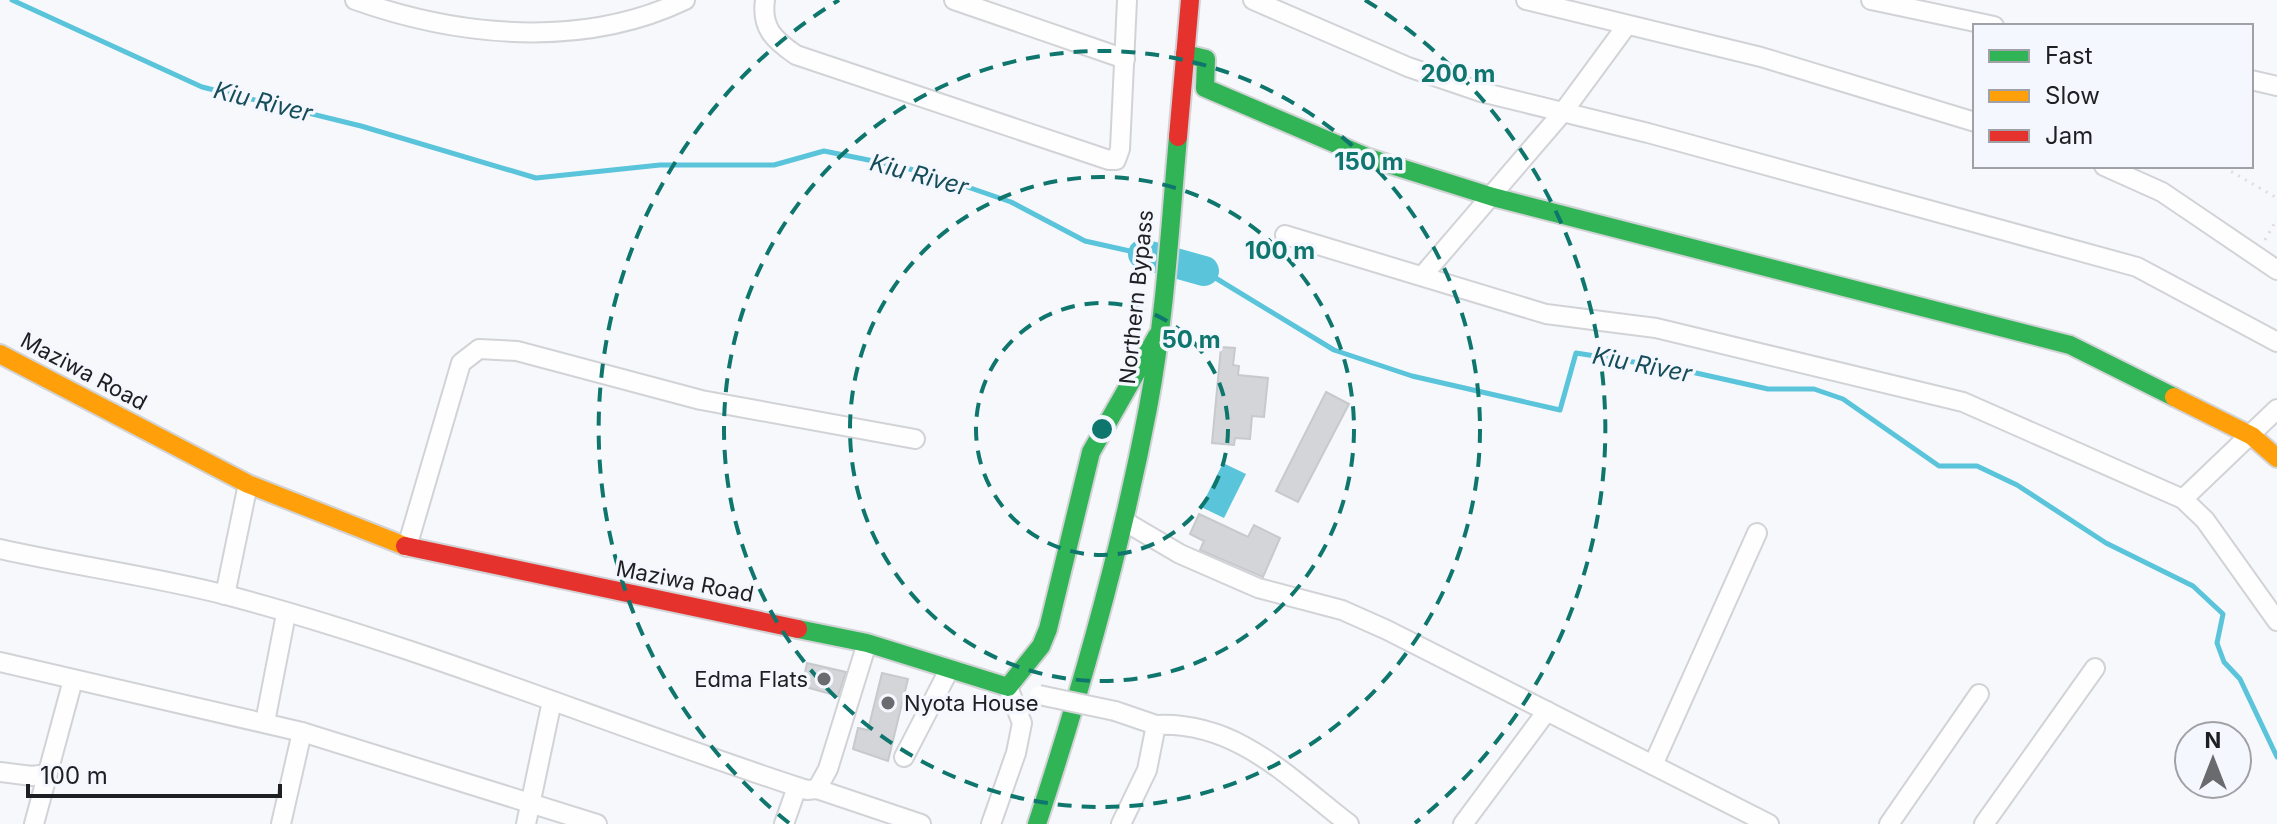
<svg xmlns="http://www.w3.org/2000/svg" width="2277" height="824" viewBox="0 0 2277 824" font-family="Inter,sans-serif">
	<rect width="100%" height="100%" fill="#f7f8fc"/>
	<!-- water -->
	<polygon fill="#5ac4db" points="1223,463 1246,474 1224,518 1201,507"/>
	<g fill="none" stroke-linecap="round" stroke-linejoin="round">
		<!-- stream -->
		<g stroke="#5ac4db" stroke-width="5">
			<polyline points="12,0 202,87 361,126 536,178 660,165 774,165 824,151 903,167 956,183 1011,202 1085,241 1143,254"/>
			<polyline points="1204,271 1334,350 1412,376 1560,410 1576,353 1678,369 1768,389 1814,389 1843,399 1939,466 1977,466 2017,485 2106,543 2193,586 2223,614 2217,643 2224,662 2240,679 2277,757"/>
		</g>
		<!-- river -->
		<polyline stroke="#5ac4db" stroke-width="30" points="1143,254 1204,271"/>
	</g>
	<!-- building -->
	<g fill="#d4d5d9" stroke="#c8c9cc" stroke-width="2">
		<polygon points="1221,347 1235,348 1233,365 1239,366 1238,375 1268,378 1264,417 1252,416 1250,439 1235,438 1234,445 1212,443"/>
		<polygon points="1326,392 1349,404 1298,502 1276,491"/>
		<polygon points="1199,514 1248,537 1254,525 1280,538 1263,577 1200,550 1204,541 1190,534"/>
		<polygon points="807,663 846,672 838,696 802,686"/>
		<polygon points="882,673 908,679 888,761 853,749 858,728 868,730"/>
	</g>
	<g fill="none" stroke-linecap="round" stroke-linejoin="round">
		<defs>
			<g id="street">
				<path d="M355,0C459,37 583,49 685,0"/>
				<path d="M765,0C761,28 774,40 796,55L1109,160H1116L1120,149L1127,0"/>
				<polyline points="954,0 1125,59"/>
				<polyline points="1253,0 1408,67 1481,92 1648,133 2137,267 2277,342"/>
				<polyline points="1526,0 1761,57 1975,122"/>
				<polyline points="1871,0 1994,26"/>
				<polyline points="2251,80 2277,86"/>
				<polyline points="2104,166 2162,192 2277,270"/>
				<polyline points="1285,235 1546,314 1656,328 1963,402 2183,499 2205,520 2277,621"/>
				<polyline points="1424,274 1563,112 1627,25"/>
				<polyline points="2183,499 2277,409"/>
				<polyline points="1124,521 1180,554 1258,588 1342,610 1387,630 1769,824"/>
				<polyline points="407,547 461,363 479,349 517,351 701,400 915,439"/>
				<path d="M0,549C75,566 152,576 226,595C424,647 613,727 807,790L817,789L828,769L867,643"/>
				<polyline points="225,595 248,484"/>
				<polyline points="0,662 302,732 597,824"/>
				<polyline points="1115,711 1156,725"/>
				<polyline points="265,722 286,614"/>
				<polyline points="904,757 949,670"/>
				<polyline points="1653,765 1757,533"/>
				<polyline points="0,772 32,776 47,774"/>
				<polyline points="817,789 921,824"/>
				<polyline points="34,824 73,680"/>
				<polyline points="281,824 302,732"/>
				<polyline points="526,824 552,701"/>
				<polyline points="784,824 797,787"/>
				<polyline points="991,824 1016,753 1022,723 1008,687"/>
				<path d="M1121,824L1147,770L1156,725C1237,721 1289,778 1349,824"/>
				<polyline points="1463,824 1547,711"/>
				<polyline points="1889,824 1979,694"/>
				<polyline points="1984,824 2095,668"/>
			</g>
			<g id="fast">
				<polyline points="1185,54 1206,59 1205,88 1369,158 1493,197 2070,345 2174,397"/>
				<polyline points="798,629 867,643 1008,687 1041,646 1048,629 1091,452 1157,336"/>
				<path d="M1037,824C1082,688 1121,549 1148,408C1165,319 1170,227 1178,137"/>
			</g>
			<g id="slow">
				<polyline points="0,354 248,484 405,546"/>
				<polyline points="2174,397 2252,436 2277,458"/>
			</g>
			<g id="jam">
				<polyline points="1178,137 1190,0"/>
				<polyline points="405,546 798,629"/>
			</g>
		</defs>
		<!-- street casing -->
		<use href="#street" stroke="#d2d3d6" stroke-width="22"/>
		<!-- fast casing -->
		<use href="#fast" stroke="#d2d3d6" stroke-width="22"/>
		<!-- slow casing -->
		<use href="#slow" stroke="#d2d3d6" stroke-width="22"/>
		<!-- jam casing -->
		<use href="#jam" stroke="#d2d3d6" stroke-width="22"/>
		<!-- path -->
		<g stroke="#ddddde" stroke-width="3" stroke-dasharray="2 6" stroke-linecap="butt">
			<polyline points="2228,166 2227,169 2277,198"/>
			<polyline points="2265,240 2277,219"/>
		</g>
		<!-- street -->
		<use href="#street" stroke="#fefeff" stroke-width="18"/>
		<!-- fast -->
		<use href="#fast" stroke="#30b455" stroke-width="18"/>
		<!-- slow -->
		<use href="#slow" stroke="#ff9f0a" stroke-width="18"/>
		<!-- jam -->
		<use href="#jam" stroke="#e5322d" stroke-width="18"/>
		<defs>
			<polyline id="street-bridge" points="1039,695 1115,711"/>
		</defs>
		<!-- street-bridge casing -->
		<use href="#street-bridge" stroke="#d2d3d6" stroke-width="22" stroke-linecap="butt"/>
		<!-- street-bridge -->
		<use href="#street-bridge" stroke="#fefeff" stroke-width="18"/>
	</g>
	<!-- distance rings -->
	<g fill="none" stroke="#0f766e" stroke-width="4" stroke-dasharray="14 10">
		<circle cx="1102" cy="429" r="126"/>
		<circle cx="1102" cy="429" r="252"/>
		<circle cx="1102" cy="429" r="378"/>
		<path d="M789 823A503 503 0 0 1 839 0M1365 0A503 503 0 0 1 1415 823"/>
	</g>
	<!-- markers -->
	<g fill="#6a6b6e" stroke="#f5f7fe" stroke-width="3">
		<circle cx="824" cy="679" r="8"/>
		<circle cx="888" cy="703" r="8"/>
	</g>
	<g text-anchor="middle" stroke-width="7" stroke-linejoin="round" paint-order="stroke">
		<!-- street labels -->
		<g font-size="22" fill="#1e1f22" stroke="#f5f7fe">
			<text transform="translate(1136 297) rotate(-84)" y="8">Northern Bypass</text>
			<text transform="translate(84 371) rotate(28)" y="8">Maziwa Road</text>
			<text transform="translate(685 581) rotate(11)" y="8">Maziwa Road</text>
		</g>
		<!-- poi labels -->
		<g font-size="22" fill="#1e1f22" stroke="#f5f7fe" text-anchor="end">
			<text x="808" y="687">Edma Flats</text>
			<text x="904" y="711" text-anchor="start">Nyota House</text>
		</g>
		<!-- water labels -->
		<g font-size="24" font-style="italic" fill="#154d5a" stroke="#f5f7fe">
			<text transform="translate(263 102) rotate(14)" y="8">Kiu River</text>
			<text transform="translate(919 175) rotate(15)" y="8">Kiu River</text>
			<text transform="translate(1642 365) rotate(11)" y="8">Kiu River</text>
		</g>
	</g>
	<circle cx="1102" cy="429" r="12" fill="#0f766e" stroke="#f5f7fe" stroke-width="4"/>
	<g font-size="24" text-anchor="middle" font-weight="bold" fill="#0f766e" stroke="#f5f7fe" stroke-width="7" stroke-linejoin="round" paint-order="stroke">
		<text x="1458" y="82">200 m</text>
		<text x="1369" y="170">150 m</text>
		<text x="1280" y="259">100 m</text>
		<text x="1191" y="348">50 m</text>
	</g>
	<!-- legend -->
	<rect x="1973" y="24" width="280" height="144" fill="#f5f7fe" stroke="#9fa1a6" stroke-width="2"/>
	<rect x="1989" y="50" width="40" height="12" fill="#30b455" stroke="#9fa1a6" stroke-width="2"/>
	<text x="2045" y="64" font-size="24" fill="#1e1f22">Fast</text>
	<rect x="1989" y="90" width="40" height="12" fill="#ff9f0a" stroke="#9fa1a6" stroke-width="2"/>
	<text x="2045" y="104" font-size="24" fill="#1e1f22">Slow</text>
	<rect x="1989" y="130" width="40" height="12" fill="#e5322d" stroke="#9fa1a6" stroke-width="2"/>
	<text x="2045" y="144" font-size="24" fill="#1e1f22">Jam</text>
	<!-- north arrow -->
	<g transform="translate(2213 760)"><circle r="38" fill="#f5f7fe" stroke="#9fa1a6" stroke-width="2"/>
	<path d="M0-6L14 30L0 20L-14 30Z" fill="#6a6b6e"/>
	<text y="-12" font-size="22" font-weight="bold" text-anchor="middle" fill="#1e1f22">N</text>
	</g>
	<!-- scale -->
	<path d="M28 784v12h252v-12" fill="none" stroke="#1e1f22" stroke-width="4"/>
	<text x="40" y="784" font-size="24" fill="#1e1f22" stroke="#f5f7fe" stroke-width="6" paint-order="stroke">100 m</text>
</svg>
